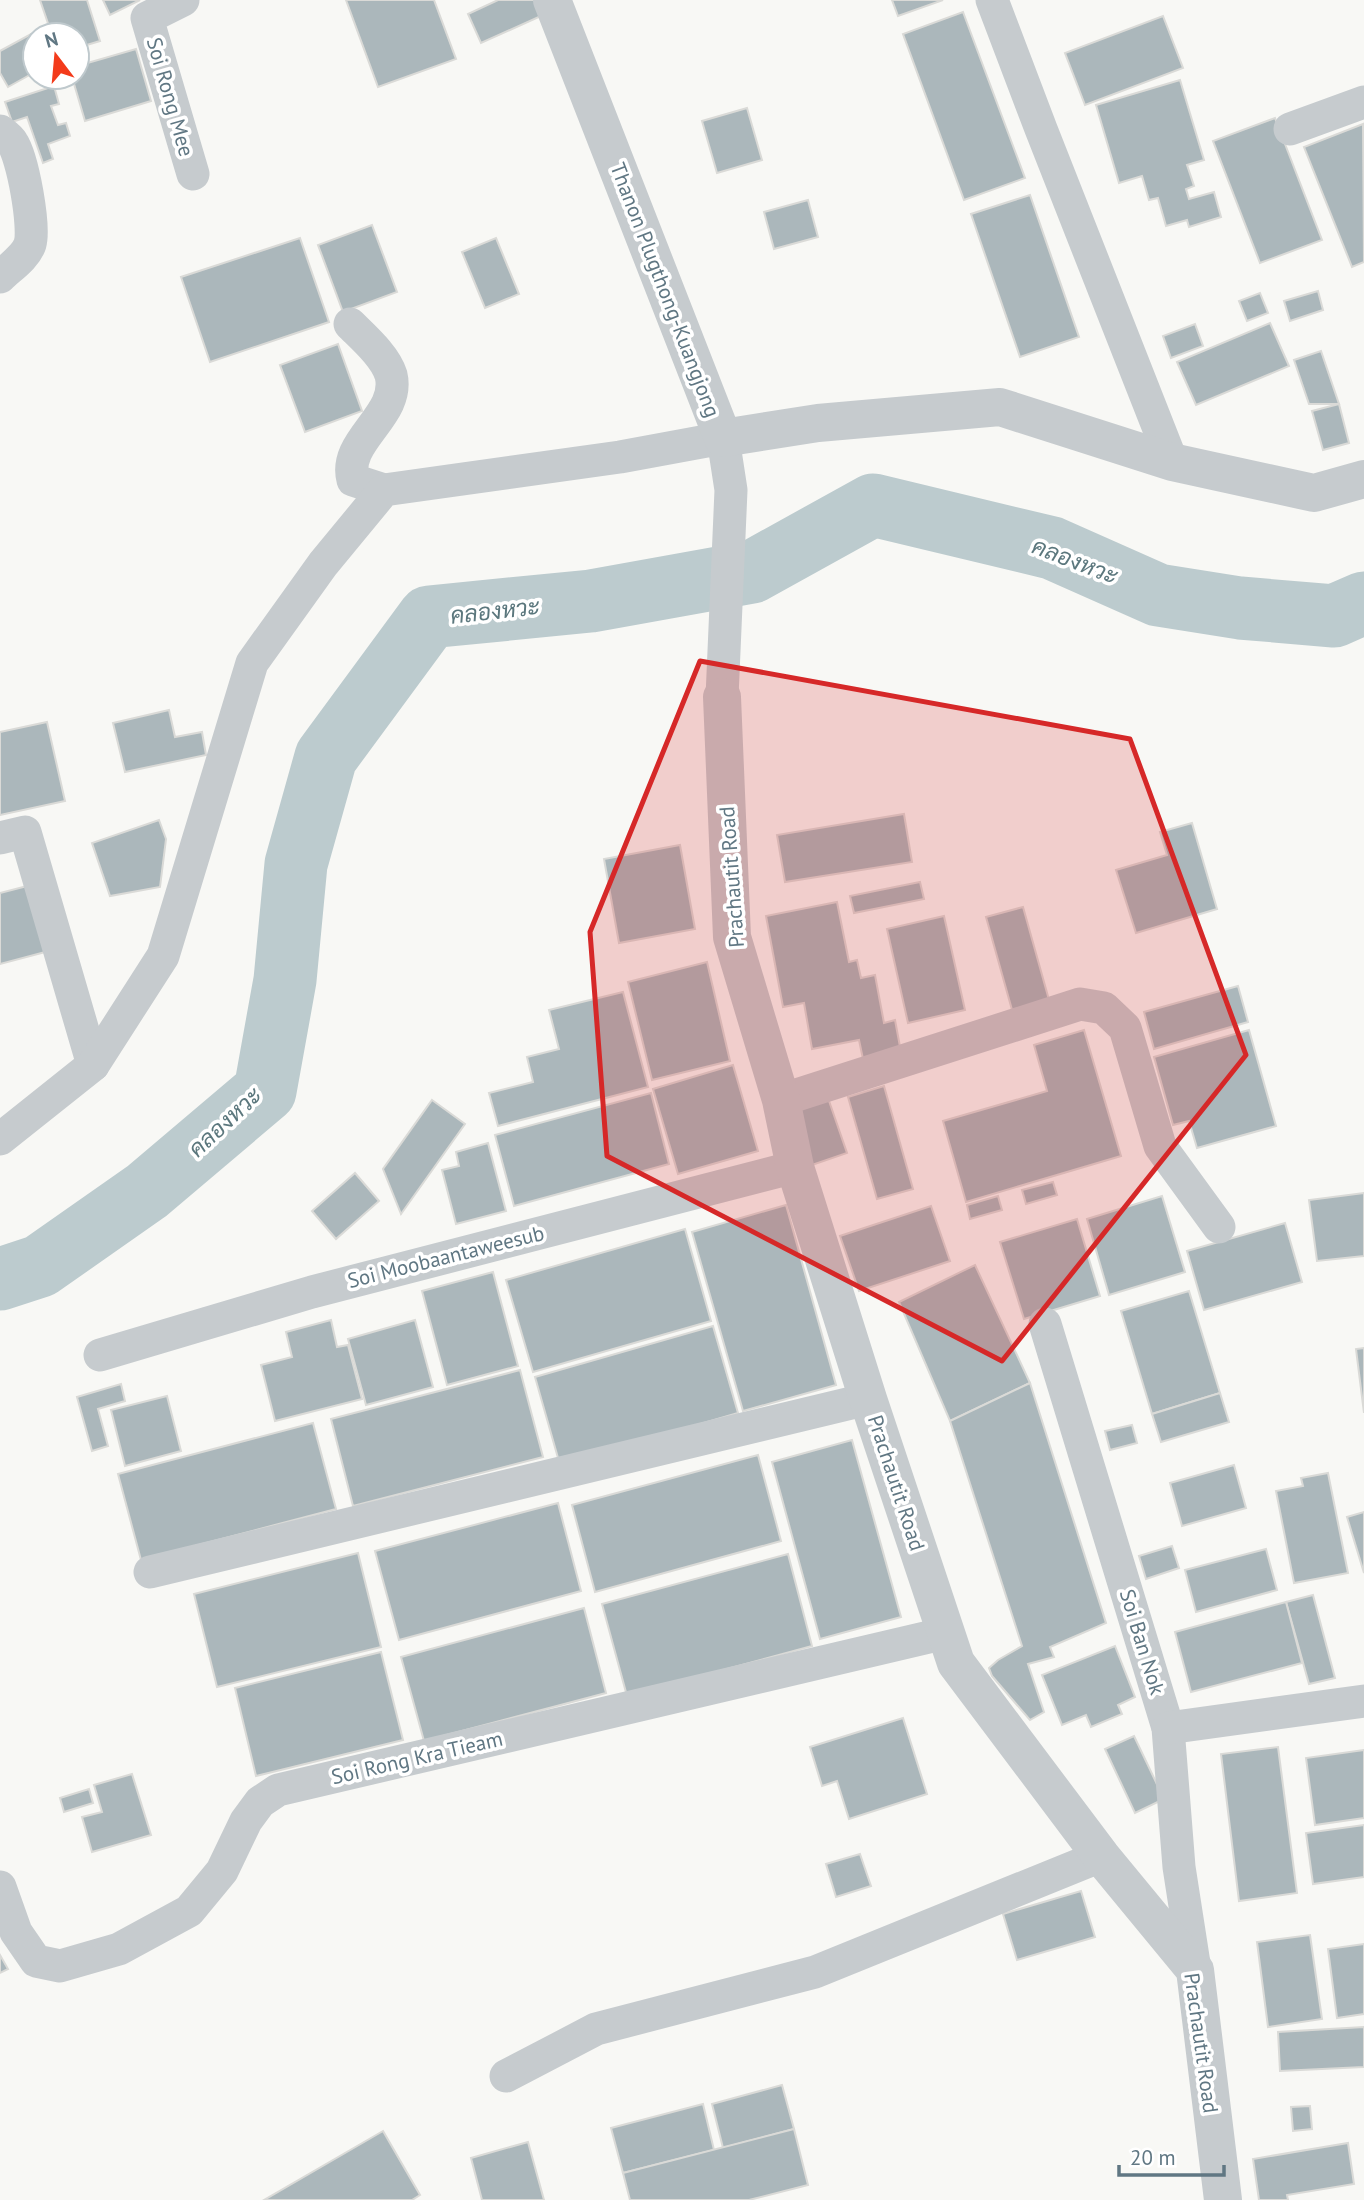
<svg xmlns="http://www.w3.org/2000/svg" width="1364" height="2200" viewBox="0 0 1364 2200" font-family="'PT Sans',Sarabun,sans-serif">
	<rect width="100%" height="100%" fill="#f8f8f5"/>
	<g fill="none" stroke-linecap="round" stroke-linejoin="round">
		<!-- river -->
		<polyline stroke="#bccbce" stroke-width="63" points="0,1279 40,1266 147,1191 265,1091 285,980 296,864 326,757 429,617 591,601 752,572 873,505 1052,548 1158,595 1240,608 1334,616 1364,603"/>
	</g>
	<!-- building -->
	<g fill="#abb7bb" stroke="#dadad7" stroke-width="2">
		<polygon points="40,0 87,0 100,41 77,48 77,35 52,35"/>
		<polygon points="103,0 140,0 110,15"/>
		<polygon points="346,0 434,0 456,59 378,87"/>
		<polygon points="498,0 534,0 541,16 481,43 468,14"/>
		<polygon points="892,0 943,0 898,16"/>
		<polygon points="963,12 1025,178 964,200 903,34"/>
		<polygon points="1163,16 1183,68 1085,105 1065,53"/>
		<polygon points="31,34 35,40 35,72 8,87 0,73 0,51"/>
		<polygon points="136,49 151,101 85,121 72,77 77,77 77,66"/>
		<polygon points="1180,80 1204,160 1187,165 1194,186 1186,189 1189,199 1214,192 1221,217 1189,227 1187,220 1166,226 1158,198 1149,200 1142,176 1119,183 1096,105"/>
		<polygon points="54,86 59,104 51,106 58,125 66,123 70,136 48,144 53,159 43,163 27,117 12,122 5,102"/>
		<polygon points="747,108 762,160 717,173 702,121"/>
		<polygon points="1275,118 1322,240 1260,263 1213,141"/>
		<polygon points="1363,124 1364,262 1352,267 1304,147"/>
		<polygon points="1030,195 1079,337 1020,357 971,214"/>
		<polygon points="808,200 818,237 774,249 764,212"/>
		<polygon points="372,225 397,292 343,312 318,245"/>
		<polygon points="300,238 329,322 210,362 181,277"/>
		<polygon points="496,238 519,294 485,308 462,252"/>
		<polygon points="1318,291 1323,310 1290,321 1284,301"/>
		<polygon points="1260,293 1268,313 1247,321 1239,301"/>
		<polygon points="1270,323 1289,366 1196,405 1177,362"/>
		<polygon points="1195,324 1203,346 1171,358 1163,336"/>
		<polygon points="338,344 362,411 305,432 280,365"/>
		<polygon points="1321,351 1339,404 1309,404 1294,360"/>
		<polygon points="1339,404 1349,443 1323,450 1312,411"/>
		<polygon points="169,710 175,737 202,732 206,755 125,772 113,723"/>
		<polygon points="47,722 65,801 0,815 0,732"/>
		<polygon points="904,814 912,862 785,882 777,835"/>
		<polygon points="159,820 166,839 160,887 110,896 92,843"/>
		<polygon points="1192,823 1217,909 1136,933 1116,870 1167,855 1160,832"/>
		<polygon points="680,845 695,929 619,943 604,859"/>
		<polygon points="920,882 924,899 854,913 850,896"/>
		<polygon points="31,885 49,951 0,964 0,893"/>
		<polygon points="837,902 849,962 857,960 861,978 875,975 884,1023 895,1020 901,1052 863,1059 859,1040 812,1049 804,1003 783,1007 766,916"/>
		<polygon points="1023,907 1051,1007 1014,1017 986,917"/>
		<polygon points="944,916 965,1010 908,1023 887,929"/>
		<polygon points="707,962 730,1061 652,1080 628,982"/>
		<polygon points="1238,986 1248,1022 1154,1049 1144,1012"/>
		<polygon points="623,992 648,1087 498,1126 489,1093 533,1082 527,1057 559,1049 549,1010"/>
		<polygon points="1084,1030 1121,1156 966,1202 943,1121 1047,1091 1034,1045"/>
		<polygon points="1249,1030 1276,1126 1197,1148 1189,1121 1173,1125 1154,1057"/>
		<polygon points="733,1065 758,1151 678,1174 653,1089"/>
		<polygon points="884,1086 913,1189 877,1199 848,1097"/>
		<polygon points="651,1093 669,1164 514,1206 495,1135"/>
		<polygon points="828,1098 847,1153 812,1165 794,1110"/>
		<polygon points="432,1100 465,1124 401,1214 383,1169"/>
		<polygon points="488,1143 506,1211 456,1224 442,1170 459,1166 456,1152"/>
		<polygon points="355,1173 379,1201 336,1239 312,1211"/>
		<polygon points="1053,1182 1057,1195 1026,1204 1022,1190"/>
		<polygon points="1364,1193 1364,1256 1317,1261 1309,1200"/>
		<polygon points="998,1196 1002,1210 970,1219 967,1205"/>
		<polygon points="1162,1196 1185,1272 1109,1295 1087,1219"/>
		<polygon points="786,1205 836,1385 743,1411 692,1232"/>
		<polygon points="931,1206 950,1261 859,1291 840,1236"/>
		<polygon points="1077,1219 1100,1296 1024,1319 1000,1242"/>
		<polygon points="1285,1223 1302,1282 1204,1310 1187,1251"/>
		<polygon points="685,1229 711,1321 533,1372 506,1280"/>
		<polygon points="975,1265 1030,1383 950,1421 899,1302"/>
		<polygon points="493,1272 518,1366 447,1385 422,1291"/>
		<polygon points="1189,1291 1220,1393 1152,1414 1121,1311"/>
		<polygon points="331,1320 337,1347 348,1345 362,1399 275,1421 261,1365 292,1357 286,1332"/>
		<polygon points="415,1320 433,1387 366,1405 348,1339"/>
		<polygon points="713,1326 738,1413 560,1465 535,1377"/>
		<polygon points="1364,1348 1364,1413 1356,1349"/>
		<polygon points="520,1370 543,1457 353,1506 331,1419"/>
		<polygon points="1030,1383 1106,1623 1050,1647 1054,1657 1028,1664 1044,1712 1030,1720 992,1676 989,1668 998,1660 1022,1646 950,1421"/>
		<polygon points="121,1384 125,1401 98,1409 108,1446 92,1451 77,1397"/>
		<polygon points="1220,1393 1229,1422 1161,1442 1152,1414"/>
		<polygon points="167,1396 181,1451 125,1466 111,1410"/>
		<polygon points="313,1423 336,1509 141,1560 118,1474"/>
		<polygon points="1132,1425 1137,1443 1110,1450 1105,1431"/>
		<polygon points="852,1440 901,1617 820,1639 772,1462"/>
		<polygon points="758,1455 781,1541 595,1592 572,1505"/>
		<polygon points="1234,1465 1246,1508 1182,1526 1170,1483"/>
		<polygon points="1328,1473 1348,1573 1294,1583 1276,1491 1303,1486 1301,1478"/>
		<polygon points="558,1503 581,1591 399,1640 375,1551"/>
		<polygon points="1364,1512 1364,1573 1347,1517"/>
		<polygon points="1172,1546 1179,1568 1146,1579 1139,1556"/>
		<polygon points="1266,1549 1277,1590 1196,1612 1185,1570"/>
		<polygon points="358,1553 381,1647 217,1687 194,1594"/>
		<polygon points="788,1554 812,1646 627,1696 602,1604"/>
		<polygon points="1313,1595 1335,1678 1309,1684 1286,1602"/>
		<polygon points="1286,1602 1302,1663 1191,1692 1175,1632"/>
		<polygon points="584,1608 606,1693 424,1741 401,1657"/>
		<polygon points="1115,1646 1135,1697 1118,1705 1122,1714 1091,1727 1086,1715 1062,1725 1042,1675"/>
		<polygon points="381,1652 403,1740 256,1776 235,1688"/>
		<polygon points="903,1718 927,1794 849,1819 837,1781 822,1786 810,1747"/>
		<polygon points="1134,1736 1164,1799 1135,1813 1105,1749"/>
		<polygon points="1278,1747 1297,1893 1239,1901 1221,1754"/>
		<polygon points="1364,1750 1364,1818 1315,1825 1306,1758"/>
		<polygon points="132,1774 151,1835 92,1852 82,1817 102,1812 94,1785"/>
		<polygon points="89,1789 93,1803 64,1812 60,1798"/>
		<polygon points="1364,1825 1364,1877 1313,1884 1306,1833"/>
		<polygon points="860,1854 871,1886 836,1897 826,1864"/>
		<polygon points="1081,1891 1095,1937 1017,1960 1003,1914"/>
		<polygon points="1310,1935 1322,2019 1268,2027 1257,1942"/>
		<polygon points="1364,1944 1364,2014 1337,2018 1328,1949"/>
		<polygon points="0,1955 8,1969 0,1973"/>
		<polygon points="1364,2027 1364,2067 1280,2071 1278,2032"/>
		<polygon points="782,2085 794,2129 723,2148 712,2104"/>
		<polygon points="703,2104 714,2150 623,2173 611,2128"/>
		<polygon points="1310,2106 1312,2129 1293,2131 1291,2107"/>
		<polygon points="794,2129 808,2185 749,2200 630,2200 623,2173"/>
		<polygon points="383,2131 420,2195 412,2200 264,2200"/>
		<polygon points="528,2142 544,2200 482,2200 471,2158"/>
		<polygon points="1348,2143 1354,2184 1287,2195 1288,2200 1259,2200 1253,2159"/>
	</g>
	<g fill="none" stroke-linecap="round" stroke-linejoin="round">
		<!-- minor -->
		<g stroke="#c6cbce" stroke-width="33">
			<polyline points="183,0 147,18 193,174"/>
			<polyline points="992,0 1041,129 1172,462"/>
			<polyline points="1290,129 1364,102"/>
			<path d="M0,131C4,134 10,138 12,142C23,158 35,227 30,244C26,257 9,268 0,277"/>
			<path d="M350,324C364,338 385,356 391,375C401,416 342,440 353,480L384,490"/>
			<polyline points="0,838 25,832 93,1065"/>
			<polyline points="781,1100 1080,1004 1104,1008 1125,1028 1160,1146 1219,1227"/>
			<polyline points="0,1139 93,1065 163,956 252,663 323,564 384,490 620,457 723,438 731,490 722,697"/>
			<polyline points="1045,1324 1168,1728 1179,1867 1195,1970"/>
			<polyline points="100,1355 312,1292 795,1167"/>
			<polyline points="150,1572 868,1399"/>
			<polyline points="1168,1728 1364,1701"/>
			<polyline points="0,1887 16,1932 36,1961 60,1966 119,1949 189,1911 222,1871 246,1821 260,1802 278,1790 946,1633"/>
			<polyline points="506,2076 596,2029 815,1972 1101,1856"/>
		</g>
		<!-- tertiary -->
		<g stroke="#c6cbce" stroke-width="38">
			<polyline points="552,0 723,438 818,423 1000,407 1172,462 1314,493 1364,479"/>
			<polyline points="722,697 732,937 781,1100 795,1167 868,1399 956,1663 1101,1856 1195,1970 1223,2200"/>
		</g>
	</g>
	<!-- marked area -->
	<path fill="#d62828" fill-opacity="0.2" stroke="#d62828" stroke-width="5" stroke-linejoin="round" d="M700,661L1130,739L1246,1055L1002,1361L607,1156L590,932Z"/>
	<g text-anchor="middle" stroke-width="7" stroke-linejoin="round" paint-order="stroke">
		<!-- street labels -->
		<g font-size="21" fill="#607783" stroke="#fff">
			<text transform="translate(170 97) rotate(74)" y="7">Soi Rong Mee</text>
			<text transform="translate(665 290) rotate(69)" y="7">Thanon Plugthong-Kuangjong</text>
			<text transform="translate(732 877) rotate(-94)" y="7">Prachautit Road</text>
			<text transform="translate(446 1257) rotate(-14)" y="7">Soi Moobaantaweesub</text>
			<text transform="translate(896 1483) rotate(72)" y="7">Prachautit Road</text>
			<text transform="translate(1142 1642) rotate(73)" y="7">Soi Ban Nok</text>
			<text transform="translate(417 1758) rotate(-13)" y="7">Soi Rong Kra Tieam</text>
			<text transform="translate(1201 2043) rotate(82)" y="7">Prachautit Road</text>
		</g>
		<!-- water labels -->
		<g font-size="23" font-style="italic" fill="#5b777d" stroke="#fff">
			<text transform="translate(1075 561) rotate(21)" y="8">คลองหวะ</text>
			<text transform="translate(495 611) rotate(-6)" y="8">คลองหวะ</text>
			<text transform="translate(225 1122) rotate(-43)" y="8">คลองหวะ</text>
		</g>
	</g>
	<!-- north arrow -->
	<g transform="translate(56 56) rotate(344)"><circle r="33" fill="#ffffff" stroke="#bfc9cd" stroke-width="2"/>
	<path d="M0-5L12 26L0 18L-12 26Z" fill="#f33b1b"/>
	<text y="-10" font-size="19" font-weight="bold" text-anchor="middle" fill="#607783">N</text>
	</g>
	<!-- scale -->
	<path d="M1119 2165v10h105v-10" fill="none" stroke="#607783" stroke-width="3.5"/>
	<text x="1130" y="2165" font-size="21" fill="#607783" stroke="#ffffff" stroke-width="5" paint-order="stroke">20 m</text>
</svg>
